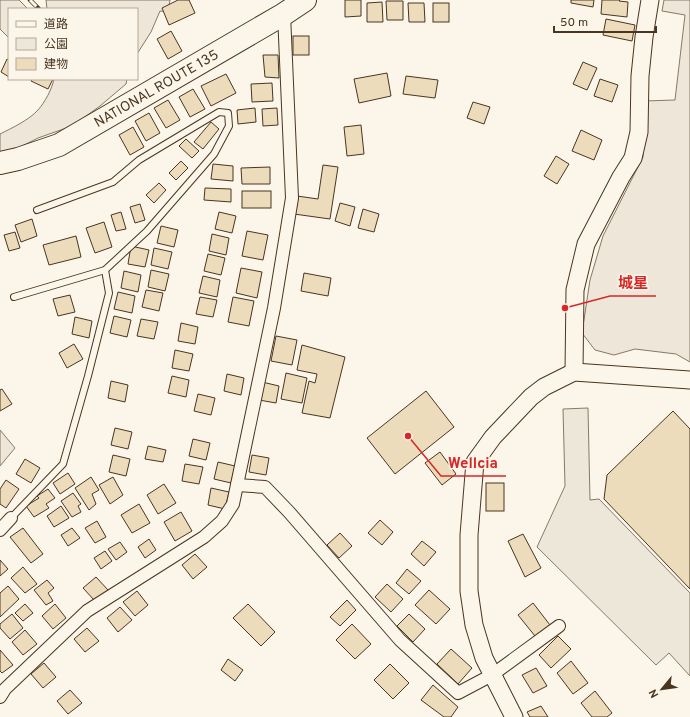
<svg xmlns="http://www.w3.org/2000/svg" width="690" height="717" viewBox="0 0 690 717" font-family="Overpass,'Noto Sans JP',sans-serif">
	<rect width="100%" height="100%" fill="#fbf6e9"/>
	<!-- green -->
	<g fill="#ede6d9" stroke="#887966">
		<polygon points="0,0 19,0 28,9 9,9 9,38 0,29"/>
		<polygon points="46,0 170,0 168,12 160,11 151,32 137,54 137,9 47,9"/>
		<polygon points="664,0 690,0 690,362 676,354 635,349 614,355 595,350 582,333 590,280 603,236 643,157 644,101 675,100 685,15 662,11"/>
		<path d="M54,79H127L126,84L100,106L72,126L38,138L2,156L0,155V134C12,128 29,120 38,110C45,102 52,89 54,79Z"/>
		<polygon points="0,430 15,448 0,466"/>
	</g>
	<!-- parking -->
	<polygon fill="#ede7d9" stroke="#887966" points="588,408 590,500 599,499 690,593 690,676 669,653 656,665 537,547 565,486 563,409"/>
	<!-- building -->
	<g fill="#ecdcbc" stroke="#4a3520">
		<polygon points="178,0 189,0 195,13 169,25 162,8"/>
		<polygon points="345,0 361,0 361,16 345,17"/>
		<polygon points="571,0 594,0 593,7 571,3"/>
		<polygon points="602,0 620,0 619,1 628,2 627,17 601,14"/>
		<polygon points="386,1 403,1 403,20 387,20"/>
		<polygon points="382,2 383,22 367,22 367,3"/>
		<polygon points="408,3 424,3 425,22 409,22"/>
		<rect x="433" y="3" width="16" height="19"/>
		<polygon points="606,19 635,25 632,41 603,35"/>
		<polygon points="171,31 182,51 168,59 157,39"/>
		<rect x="293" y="36" width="16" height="19"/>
		<polygon points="263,55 278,55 279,78 265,77"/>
		<polygon points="7,59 9,60 9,77 1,72"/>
		<polygon points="583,62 597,68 587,90 573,84"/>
		<polygon points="387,73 391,96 359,103 354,79"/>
		<polygon points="226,74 236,93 211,106 201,86"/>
		<polygon points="406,76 438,80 435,98 403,94"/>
		<polygon points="32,79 53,79 48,89 31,81"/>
		<polygon points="600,79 618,85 612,102 594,96"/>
		<polygon points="272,83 273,101 252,102 251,84"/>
		<polygon points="193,89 205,109 190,117 179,97"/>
		<polygon points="168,100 180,120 166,128 154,108"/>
		<polygon points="473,102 490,107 484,124 467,118"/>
		<polygon points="255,108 256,122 238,124 237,110"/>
		<polygon points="277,108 278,125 263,126 262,109"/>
		<polygon points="149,113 160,133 146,141 135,121"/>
		<polygon points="211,122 219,129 203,149 194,142"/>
		<polygon points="361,125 364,154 347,156 344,127"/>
		<polygon points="133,127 144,147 130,155 119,135"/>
		<polygon points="581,130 602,140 594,160 572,151"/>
		<polygon points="186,139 199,151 192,158 179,146"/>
		<polygon points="556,156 569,164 557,184 544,176"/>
		<polygon points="181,161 188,168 176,180 169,173"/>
		<polygon points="213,164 233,166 233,181 211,179"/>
		<polygon points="323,165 338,167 330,219 294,214 297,196 318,199"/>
		<polygon points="270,167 270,184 242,184 241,168"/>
		<polygon points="159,183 166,190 154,203 146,195"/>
		<polygon points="205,188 231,189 231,202 204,200"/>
		<rect x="242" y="191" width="29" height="17"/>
		<polygon points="340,203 355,207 350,226 335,221"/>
		<polygon points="140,204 145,220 135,223 130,207"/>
		<polygon points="363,209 379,214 374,232 358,228"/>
		<polygon points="121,212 126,229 116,231 111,215"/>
		<polygon points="219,212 236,216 232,233 215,229"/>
		<polygon points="32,219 37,236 21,242 15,225"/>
		<polygon points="104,222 112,247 95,253 86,228"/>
		<polygon points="161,226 178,230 174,247 157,243"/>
		<polygon points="247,231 268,235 263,260 242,256"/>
		<polygon points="15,232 20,248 9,251 4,235"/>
		<polygon points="212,234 229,238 226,255 209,251"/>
		<polygon points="76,236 81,257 49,265 43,245"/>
		<polygon points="131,246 149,250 145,267 128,264"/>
		<polygon points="154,248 172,252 168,269 151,265"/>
		<polygon points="208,254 225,258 221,275 204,271"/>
		<polygon points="241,268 262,272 257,298 236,293"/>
		<polygon points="151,270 169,274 165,291 148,287"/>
		<polygon points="124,271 141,275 138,292 121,288"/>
		<polygon points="304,273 331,278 328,296 301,291"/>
		<polygon points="203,276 220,280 217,297 199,293"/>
		<polygon points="146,290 163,293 159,311 142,307"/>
		<polygon points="118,292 135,296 132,313 114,309"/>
		<polygon points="70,295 75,312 58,316 53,299"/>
		<polygon points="200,297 217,300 213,317 196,314"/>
		<polygon points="233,297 254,301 249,326 228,322"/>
		<polygon points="114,316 131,320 127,337 110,333"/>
		<polygon points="75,317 92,321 89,338 72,334"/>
		<polygon points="141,319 158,322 154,339 137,336"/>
		<polygon points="181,323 198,327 195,344 178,341"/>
		<polygon points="276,336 297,340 292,365 271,361"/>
		<polygon points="74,344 83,359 67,368 59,353"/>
		<polygon points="302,345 345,357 330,418 302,413 309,381 315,383 317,374 297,370"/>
		<polygon points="175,350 193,354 189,371 172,368"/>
		<polygon points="286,373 307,378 302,403 281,399"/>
		<polygon points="227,374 244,378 241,395 224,391"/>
		<polygon points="172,376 189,380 186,397 168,393"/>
		<polygon points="111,381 128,385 125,402 108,398"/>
		<polygon points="262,382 279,386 276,403 259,400"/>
		<polygon points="2,389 12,404 0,411 0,390"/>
		<polygon points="426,391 454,427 395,474 367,438"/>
		<polygon points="198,394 215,398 211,415 194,411"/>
		<polygon points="673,411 690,429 690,589 604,499 607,475"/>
		<polygon points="115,428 132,432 128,449 111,445"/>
		<polygon points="193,439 210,443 206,460 189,456"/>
		<polygon points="148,446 166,450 163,462 145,459"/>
		<polygon points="440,452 456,474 442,485 425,463"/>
		<polygon points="113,455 130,459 126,476 109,472"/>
		<polygon points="252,455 269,458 266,475 249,472"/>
		<polygon points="25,459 40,468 31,483 16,474"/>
		<polygon points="218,462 235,466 231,483 214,479"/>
		<polygon points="185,464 203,467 199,484 182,481"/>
		<polygon points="68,473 75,484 60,494 53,483"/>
		<polygon points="91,477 99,490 92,494 96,504 89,510 75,488"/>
		<polygon points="113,477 123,495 110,504 99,485"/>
		<polygon points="6,480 19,489 6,508 0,504 0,489"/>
		<rect x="486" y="483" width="18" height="28"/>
		<polygon points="164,484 176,503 158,514 147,495"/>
		<polygon points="211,488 229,492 225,509 208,505"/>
		<polygon points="48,489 55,498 46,504 49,508 34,517 26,506 39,498 37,496"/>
		<polygon points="73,493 81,504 78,506 81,512 72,517 61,501"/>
		<polygon points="139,504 150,523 132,533 121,515"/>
		<polygon points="61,506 69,518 54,527 47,516"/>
		<polygon points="181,512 192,531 175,541 164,522"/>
		<polygon points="380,520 393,532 382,545 368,533"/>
		<polygon points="97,521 106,537 95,543 85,528"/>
		<polygon points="23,528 43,554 31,563 10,537"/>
		<polygon points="72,528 80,538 68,546 61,535"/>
		<polygon points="340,533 352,546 339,558 327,545"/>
		<polygon points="523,534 541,568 525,577 508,541"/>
		<polygon points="149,539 156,550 145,558 138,547"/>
		<polygon points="422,541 436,552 424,566 411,554"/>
		<polygon points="120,542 127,552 116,560 108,549"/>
		<polygon points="105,551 112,561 101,569 94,558"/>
		<polygon points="195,554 207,567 193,579 182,565"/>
		<polygon points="0,560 8,569 0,576"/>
		<polygon points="23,567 37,584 25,593 11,578"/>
		<polygon points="407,569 421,581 409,594 396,583"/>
		<polygon points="96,577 108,590 95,601 83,588"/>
		<polygon points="47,580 54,588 48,593 53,601 46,605 34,590"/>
		<polygon points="387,584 403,599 391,612 375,597"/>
		<polygon points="8,586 19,599 0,617 0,593"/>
		<polygon points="429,590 450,609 436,624 415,605"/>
		<polygon points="137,591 148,605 135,616 123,602"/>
		<polygon points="347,600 356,610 340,626 330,617"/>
		<polygon points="533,603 550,625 535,636 518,615"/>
		<polygon points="25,604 33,613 23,621 15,613"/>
		<polygon points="55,604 66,618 53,629 42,616"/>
		<polygon points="248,604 275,632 261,646 233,618"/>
		<polygon points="120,607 132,620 118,632 107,618"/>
		<polygon points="12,614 23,628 10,639 0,628 0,624"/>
		<polygon points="409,614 425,629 413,642 397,626"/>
		<polygon points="352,624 371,644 355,659 336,640"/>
		<polygon points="87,628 99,641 85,652 74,639"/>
		<polygon points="25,630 37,644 23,655 12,642"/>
		<polygon points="558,636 571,649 551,668 539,655"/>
		<polygon points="451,649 472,668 458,684 437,664"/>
		<polygon points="0,650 13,665 2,673 0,671"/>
		<polygon points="228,659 243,670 235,681 221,670"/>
		<polygon points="571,661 588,683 573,694 557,673"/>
		<polygon points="44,663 56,677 43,688 31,674"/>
		<polygon points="390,664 409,683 393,699 374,680"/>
		<polygon points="536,668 547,686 533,693 522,675"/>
		<polygon points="433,685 458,707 451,717 444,717 421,700"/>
		<polygon points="70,690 82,703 68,714 57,701"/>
		<polygon points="595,691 612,713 607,717 592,717 581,703"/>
		<polygon points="541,706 548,717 530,717 527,712"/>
	</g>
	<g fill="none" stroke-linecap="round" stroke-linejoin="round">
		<defs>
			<g id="lane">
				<polyline points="14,297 105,270 147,231 214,154 229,126 228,113 219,112 139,160 113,182 37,210"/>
				<polyline points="11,518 63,464 88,376 109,293 105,270"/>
			</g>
			<g id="street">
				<polyline points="237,485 265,487 289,512 400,640 458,693 492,675 559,626"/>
				<polyline points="0,530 11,518"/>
				<polyline points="0,697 5,689 87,611 204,537 222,521 233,504 274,308 292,198 284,14"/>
			</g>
			<g id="secondary">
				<polyline points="574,372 575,290 586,244 621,177 633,158 639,132 640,76 644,37 650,0"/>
				<polyline points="514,717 484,658 474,625 469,591 469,535 475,462 493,437 531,397 544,387 574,372 690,380"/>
			</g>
			<polyline id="highway" points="0,163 18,159 59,145 284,14 305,0"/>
		</defs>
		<!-- lane casing -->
		<use href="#lane" stroke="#4a3520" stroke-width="8"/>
		<!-- street casing -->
		<use href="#street" stroke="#4a3520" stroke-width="14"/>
		<!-- secondary casing -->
		<use href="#secondary" stroke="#4a3520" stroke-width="19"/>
		<!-- highway casing -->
		<use href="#highway" stroke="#4a3520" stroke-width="24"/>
		<!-- lane -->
		<use href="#lane" stroke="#fbf6e9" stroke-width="6"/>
		<!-- street -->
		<use href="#street" stroke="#fbf6e9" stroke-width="12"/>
		<!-- secondary -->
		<use href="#secondary" stroke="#fbf6e9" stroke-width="17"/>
		<!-- highway -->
		<use href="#highway" stroke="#fbf6e9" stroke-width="22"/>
		<defs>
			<polyline id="rail" points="30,0 39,9"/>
		</defs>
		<!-- rail casing -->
		<use href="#rail" stroke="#4a3520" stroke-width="4.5"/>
		<!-- rail -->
		<use href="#rail" stroke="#fbf6e9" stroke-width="3" stroke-dasharray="9" stroke-linecap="butt"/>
	</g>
	<g text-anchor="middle" stroke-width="3" stroke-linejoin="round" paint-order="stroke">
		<!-- street labels -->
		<g font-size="14" fill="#4a3520" stroke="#fbf6e9">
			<text transform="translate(156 88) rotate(-30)" y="5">NATIONAL ROUTE 135</text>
		</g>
	</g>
	<!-- callouts -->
	<path fill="none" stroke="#d62828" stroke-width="1.5" d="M565 308L610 296H656M408 436L441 476H506"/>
	<g fill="#d62828" stroke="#fbf6e9" stroke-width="1.5">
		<circle cx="565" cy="308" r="4"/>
		<circle cx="408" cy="436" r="4"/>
	</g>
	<g font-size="15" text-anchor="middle" font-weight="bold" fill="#d62828" stroke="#fbf6e9" stroke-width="3" stroke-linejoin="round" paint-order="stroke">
		<text x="633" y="288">城星</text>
		<text x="473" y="468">Wellcia</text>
	</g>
	<!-- legend -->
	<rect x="8" y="8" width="130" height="72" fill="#fbf6e9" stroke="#b4a999"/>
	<rect x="16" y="21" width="20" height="6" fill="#fbf6e9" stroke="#b4a999"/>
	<text x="44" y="28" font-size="12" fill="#4a3520">道路</text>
	<rect x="16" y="38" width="20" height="12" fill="#ede6d9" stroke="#b4a999"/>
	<text x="44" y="48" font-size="12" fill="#4a3520">公園</text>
	<rect x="16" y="58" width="20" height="12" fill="#ecdcbc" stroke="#b4a999"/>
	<text x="44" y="68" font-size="12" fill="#4a3520">建物</text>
	<!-- north arrow -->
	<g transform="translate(662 689) rotate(241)" stroke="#fbf6e9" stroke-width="3" paint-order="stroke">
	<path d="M0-3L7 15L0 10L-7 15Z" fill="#4a3520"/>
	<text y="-6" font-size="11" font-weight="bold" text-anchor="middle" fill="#4a3520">N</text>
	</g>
	<!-- scale -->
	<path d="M554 26v6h102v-6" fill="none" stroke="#4a3520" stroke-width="2"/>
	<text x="560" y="26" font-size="12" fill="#4a3520" stroke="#fbf6e9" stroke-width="3" paint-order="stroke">50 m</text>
</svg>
